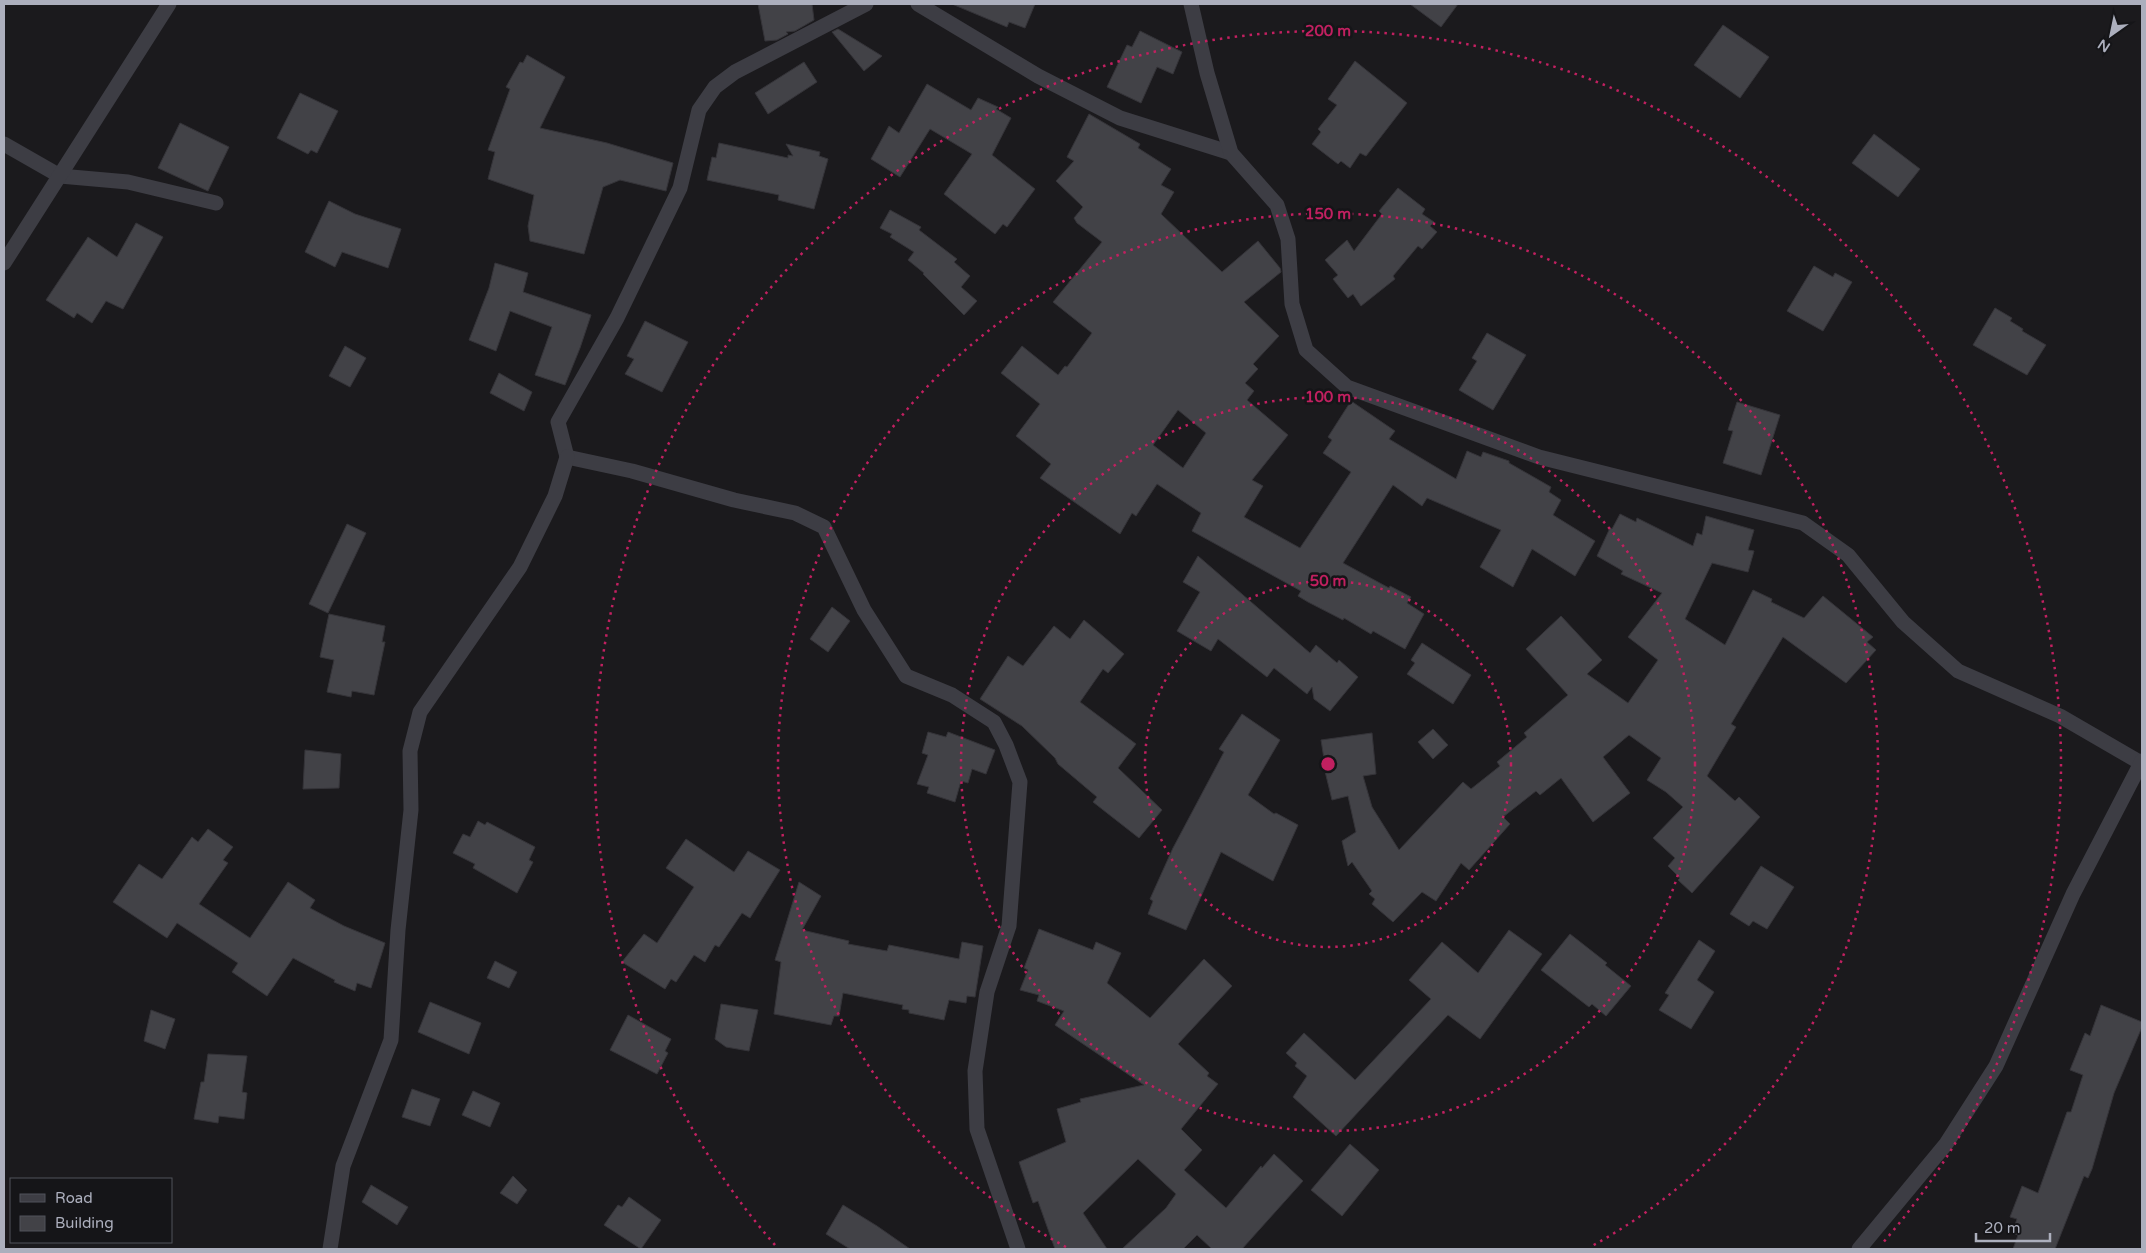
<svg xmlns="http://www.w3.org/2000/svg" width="2146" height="1253" viewBox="0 0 2146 1253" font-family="'Varela Round',sans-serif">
	<rect width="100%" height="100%" fill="#1b1a1d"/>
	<!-- building -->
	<g fill="#424247" stroke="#353439" fill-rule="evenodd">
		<polygon points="758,4 812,4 814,20 795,31 786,32 788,34 777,40 765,41"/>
		<polygon points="952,4 1035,4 1025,28 1009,22 1007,27"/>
		<polygon points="1410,4 1458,4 1441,27"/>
		<polygon points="1723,25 1769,57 1740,98 1694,65"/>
		<polygon points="838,29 882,56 864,71 832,32"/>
		<polygon points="1140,31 1182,52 1173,74 1157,67 1141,103 1107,87 1127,45 1132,47"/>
		<polygon points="527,55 565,77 540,128 607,143 673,163 666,191 620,180 603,187 584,254 530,241 528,226 534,195 488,179 495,152 488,150 510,89 506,87 520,62 523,63"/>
		<polygon points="1355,61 1407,103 1366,156 1360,153 1350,168 1341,161 1338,164 1312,144 1321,132 1318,129 1337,105 1328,99"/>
		<polygon points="804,62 817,82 768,114 755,93"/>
		<polygon points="927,84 971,110 978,98 998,107 996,109 1011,118 992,155 1035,189 1007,227 1003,224 995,234 944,194 972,154 930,129 900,177 871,159 889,126 899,133"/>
		<polygon points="300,93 338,111 317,153 311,150 308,154 277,138"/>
		<path d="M1089,114L1140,144L1138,148L1171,169L1161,185L1174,192L1161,214L1222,272L1258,241L1280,268L1281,272L1244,302L1279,336L1253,364L1258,369L1245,383L1254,391L1247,400L1288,435L1252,480L1263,486L1244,517L1300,548L1351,472L1323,453L1332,440L1328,437L1351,401L1395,431L1389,439L1456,479L1467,451L1481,457L1483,452L1509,461V463L1551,487L1549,492L1561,500L1553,515L1595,541L1575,576L1532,549L1513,587L1480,567L1501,530L1427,498L1422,506L1393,485L1343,563L1389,588L1390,586L1411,597L1407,603L1424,614L1405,649L1373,631L1371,634L1344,618L1343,620L1308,602L1298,596L1301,591L1192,531L1201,513L1157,484L1136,516L1132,513L1120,534L1040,478L1051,464L1016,436L1040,404L1001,373L1022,346L1058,375L1065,366L1067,367L1092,333L1053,302L1102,242L1077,223L1074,218L1083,207L1056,181L1074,161L1067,157ZM1178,410L1206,433L1183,468L1153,445Z"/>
		<polygon points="180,123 229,147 208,191 158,168"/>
		<polygon points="1874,134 1920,169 1898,197 1852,163"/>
		<polygon points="719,143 788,158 788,155 793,156 786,144 820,152 819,156 828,159 814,209 778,200 779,195 707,180 712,157 716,158"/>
		<polygon points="1398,188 1425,209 1422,214 1434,222 1430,226 1437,232 1422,249 1418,246 1393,276 1395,279 1361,306 1353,294 1348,298 1333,279 1338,275 1325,260 1347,240 1354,251 1382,214 1379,211"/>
		<polygon points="329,201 355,214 401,229 388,268 342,252 335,267 305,252"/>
		<polygon points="890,210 921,227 919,230 957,259 954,262 970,276 961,287 977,301 964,315 923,274 924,273 908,260 914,252 890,237 892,234 880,228"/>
		<polygon points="136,223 163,237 123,309 106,301 92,323 77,313 74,318 46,300 88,237 117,257"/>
		<polygon points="495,263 528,273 523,292 591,315 580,348 565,385 535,375 552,327 510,311 496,351 469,340 489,288"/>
		<polygon points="1814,266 1833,277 1835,273 1852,282 1823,331 1787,311"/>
		<polygon points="1995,308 2012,318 2010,321 2023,329 2022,331 2046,345 2027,375 1973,345"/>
		<polygon points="645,321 688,342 662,392 625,374 634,359 627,356"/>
		<polygon points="1487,333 1526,355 1493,410 1459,390 1477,361 1472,358"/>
		<polygon points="345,346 366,358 350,387 329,376"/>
		<polygon points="499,373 532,392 524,411 490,393"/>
		<polygon points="1737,402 1780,415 1761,475 1723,463 1733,431 1728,430"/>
		<polygon points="1620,514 1636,522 1637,518 1693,546 1697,533 1702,535 1706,516 1754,530 1748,550 1754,551 1748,572 1712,563 1685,619 1725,645 1753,590 1772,599 1771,602 1804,618 1823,596 1873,637 1867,642 1876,650 1846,683 1783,637 1731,724 1736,727 1707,776 1735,801 1739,797 1760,817 1692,893 1678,880 1680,878 1668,866 1675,858 1653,838 1683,807 1666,792 1647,780 1661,758 1629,735 1603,757 1630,793 1593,822 1561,778 1540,795 1536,791 1503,817 1510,824 1469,870 1461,863 1436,901 1422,892 1393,922 1372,904 1375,899 1369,894 1372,891 1352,862 1348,866 1342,841 1356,832 1348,796 1332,800 1323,763 1325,765 1321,740 1372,733 1376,774 1363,776 1372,807 1399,850 1463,782 1471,789 1500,766 1497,762 1527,737 1524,733 1568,695 1526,649 1561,616 1602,660 1587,674 1628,703 1658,660 1628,637 1662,593 1621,574 1623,571 1597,556 1610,528 1612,529"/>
		<polygon points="347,524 366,533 328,613 309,604"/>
		<polygon points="1198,556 1310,653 1316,645 1337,663 1339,660 1358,677 1330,711 1314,699 1312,687 1307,694 1274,668 1267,677 1218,639 1211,651 1177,631 1200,592 1183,582"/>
		<polygon points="832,607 850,621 828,652 810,639"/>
		<polygon points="329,614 385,626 382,642 385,642 374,695 352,691 351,697 327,692 334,660 320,657"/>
		<polygon points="1084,620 1124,654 1108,673 1103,669 1080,702 1136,744 1118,768 1162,810 1139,838 1093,802 1097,797 1058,764 1055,758 1022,726 980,699 1008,656 1023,666 1054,626 1070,639"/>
		<polygon points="1422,643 1471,675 1453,704 1407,674 1415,663 1411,660"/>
		<polygon points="1242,714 1280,740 1248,795 1274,814 1276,813 1298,825 1273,881 1221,852 1186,930 1148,914 1153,901 1150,899 1173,848 1224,752 1219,749"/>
		<polygon points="1433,729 1448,745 1433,759 1418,742"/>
		<polygon points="928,732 946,737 948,732 995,750 986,774 972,769 968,783 961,781 955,802 927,793 929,787 917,784 928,755 922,753"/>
		<polygon points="305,750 341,754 339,788 303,789"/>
		<polygon points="478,821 485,825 487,822 535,847 529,860 533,862 517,893 473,868 475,864 453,853 463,834 470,837"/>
		<polygon points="208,829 233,847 223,860 228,863 199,904 250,938 288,882 315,900 310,908 344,926 385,943 371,988 357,983 355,991 334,982 335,980 293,958 267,996 232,972 238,963 177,923 167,938 113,902 139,864 162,879 192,837 198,842"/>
		<polygon points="686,839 734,872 748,851 780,870 750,918 742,913 719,947 715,945 705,962 694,955 676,982 671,979 665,989 622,962 644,934 657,943 694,887 666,868"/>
		<polygon points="1761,866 1794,887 1767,929 1753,921 1749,926 1730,914"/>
		<polygon points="799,882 821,896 802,930 849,941 848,944 887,951 889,945 959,959 962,942 983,946 975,997 967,996 966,1003 949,1000 944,1020 909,1013 909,1010 902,1009 903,1005 843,993 839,1016 834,1016 831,1025 774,1014 781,962 775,960"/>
		<polygon points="1039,929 1093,950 1096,942 1121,953 1107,983 1150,1018 1204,959 1232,986 1178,1044 1209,1073 1207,1076 1218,1084 1181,1129 1202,1150 1184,1170 1226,1208 1261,1166 1262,1168 1274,1154 1303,1181 1242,1249 1212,1249 1197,1235 1183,1249 1122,1249 1166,1208 1176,1194 1138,1159 1083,1213 1107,1249 1055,1249 1038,1201 1033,1203 1019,1162 1066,1142 1057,1109 1081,1102 1080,1099 1144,1085 1055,1025 1064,1011 1037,1001 1039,995 1020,990 1028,970 1024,968"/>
		<polygon points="1509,930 1542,954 1480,1039 1448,1015 1336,1136 1293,1097 1307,1076 1295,1066 1297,1063 1286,1053 1304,1033 1355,1080 1431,999 1409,980 1442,942 1478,973"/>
		<polygon points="1570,934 1607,963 1605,965 1631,986 1606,1016 1592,1004 1589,1007 1541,970"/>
		<polygon points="1699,940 1715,951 1697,980 1714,992 1691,1029 1659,1010 1669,995 1665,993"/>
		<polygon points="495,961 517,972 509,988 487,978"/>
		<polygon points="430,1002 481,1023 469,1054 418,1032"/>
		<polygon points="721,1004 758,1010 749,1051 726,1047 715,1039"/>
		<polygon points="2101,1005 2142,1022 2142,1027 2114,1093 2092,1169 2088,1178 2084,1176 2055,1249 2013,1249 2018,1235 2012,1233 2017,1219 2010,1217 2022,1186 2038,1193 2067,1112 2071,1112 2083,1075 2070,1070 2085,1033 2090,1036"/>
		<polygon points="151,1010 175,1019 165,1049 144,1041"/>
		<polygon points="628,1015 671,1039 665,1051 668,1053 657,1074 610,1050"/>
		<polygon points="208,1054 247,1056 242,1092 247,1093 244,1119 219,1116 218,1123 194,1119 201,1082 204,1082"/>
		<polygon points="412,1089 440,1099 430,1126 402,1117"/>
		<polygon points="473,1091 500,1103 490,1127 462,1115"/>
		<polygon points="1350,1144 1379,1170 1342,1216 1311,1190"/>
		<polygon points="513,1176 527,1190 517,1204 500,1193"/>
		<polygon points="371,1185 408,1207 397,1225 362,1202"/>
		<polygon points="629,1197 661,1220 641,1249 604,1225 618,1205 622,1207"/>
		<polygon points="843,1205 877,1226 910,1249 850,1249 826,1234"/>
	</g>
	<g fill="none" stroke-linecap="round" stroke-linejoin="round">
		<!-- street -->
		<g stroke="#3d3d44" stroke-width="15">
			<polyline points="866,4 735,72 715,87 699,110 680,188 617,318 558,422 567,457 632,471 734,500 795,513 824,527 864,610 906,676 952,695 994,722 1006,745 1020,782 1009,926 987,992 975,1071 977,1129 1018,1249"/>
			<polyline points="918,4 1038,76 1120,118 1231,153"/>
			<polyline points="1191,4 1207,73 1231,153 1277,205 1288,239 1292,304 1306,350 1347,387 1539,457 1803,523 1848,555 1903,622 1958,671 2060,716 2141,763"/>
			<polyline points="4,144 60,176 128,182 216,203"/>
			<polyline points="4,263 169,4"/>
			<polyline points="330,1249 343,1166 391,1040 398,930 411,810 410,751 420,712 520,567 555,496 567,457"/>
			<polyline points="1859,1249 1946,1144 1996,1066 2073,894 2142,761"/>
		</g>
	</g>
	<!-- distance rings -->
	<g fill="none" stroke="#c12060" stroke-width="2.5" stroke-dasharray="2.5 5">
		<circle cx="1328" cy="764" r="183"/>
		<circle cx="1328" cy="764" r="367"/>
		<path d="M1066 1247A550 550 0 1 1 1590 1247"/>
		<path d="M775 1245A733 733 0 1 1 1881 1245"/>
	</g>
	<circle cx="1328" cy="764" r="8" fill="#c12060" stroke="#151518" stroke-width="2.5"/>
	<g font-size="15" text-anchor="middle" font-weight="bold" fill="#c12060" stroke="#151518" stroke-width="5" stroke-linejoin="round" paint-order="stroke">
		<text x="1328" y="36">200 m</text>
		<text x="1328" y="219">150 m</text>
		<text x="1328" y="402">100 m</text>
		<text x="1328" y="586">50 m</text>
	</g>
	<!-- border -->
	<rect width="2146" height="1253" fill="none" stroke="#acafbd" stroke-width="10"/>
	<!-- legend -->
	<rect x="10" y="1178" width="162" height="65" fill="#151518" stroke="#51535a"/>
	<rect x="20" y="1194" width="25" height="8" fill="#3d3d44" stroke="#51535a"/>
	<text x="55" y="1203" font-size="15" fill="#acafbd">Road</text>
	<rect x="20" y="1216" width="25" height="15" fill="#424247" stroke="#51535a"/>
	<text x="55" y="1228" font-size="15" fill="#acafbd">Building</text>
	<!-- north arrow -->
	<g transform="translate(2111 35) rotate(213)" stroke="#151518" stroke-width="4" paint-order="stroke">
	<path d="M0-4L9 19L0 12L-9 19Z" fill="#acafbd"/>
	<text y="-8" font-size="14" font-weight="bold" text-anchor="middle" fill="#acafbd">N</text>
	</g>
	<!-- scale -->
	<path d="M1976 1233v8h74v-8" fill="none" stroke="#acafbd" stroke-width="2.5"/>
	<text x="1984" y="1233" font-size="15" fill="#acafbd" stroke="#151518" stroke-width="4" paint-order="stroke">20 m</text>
</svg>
